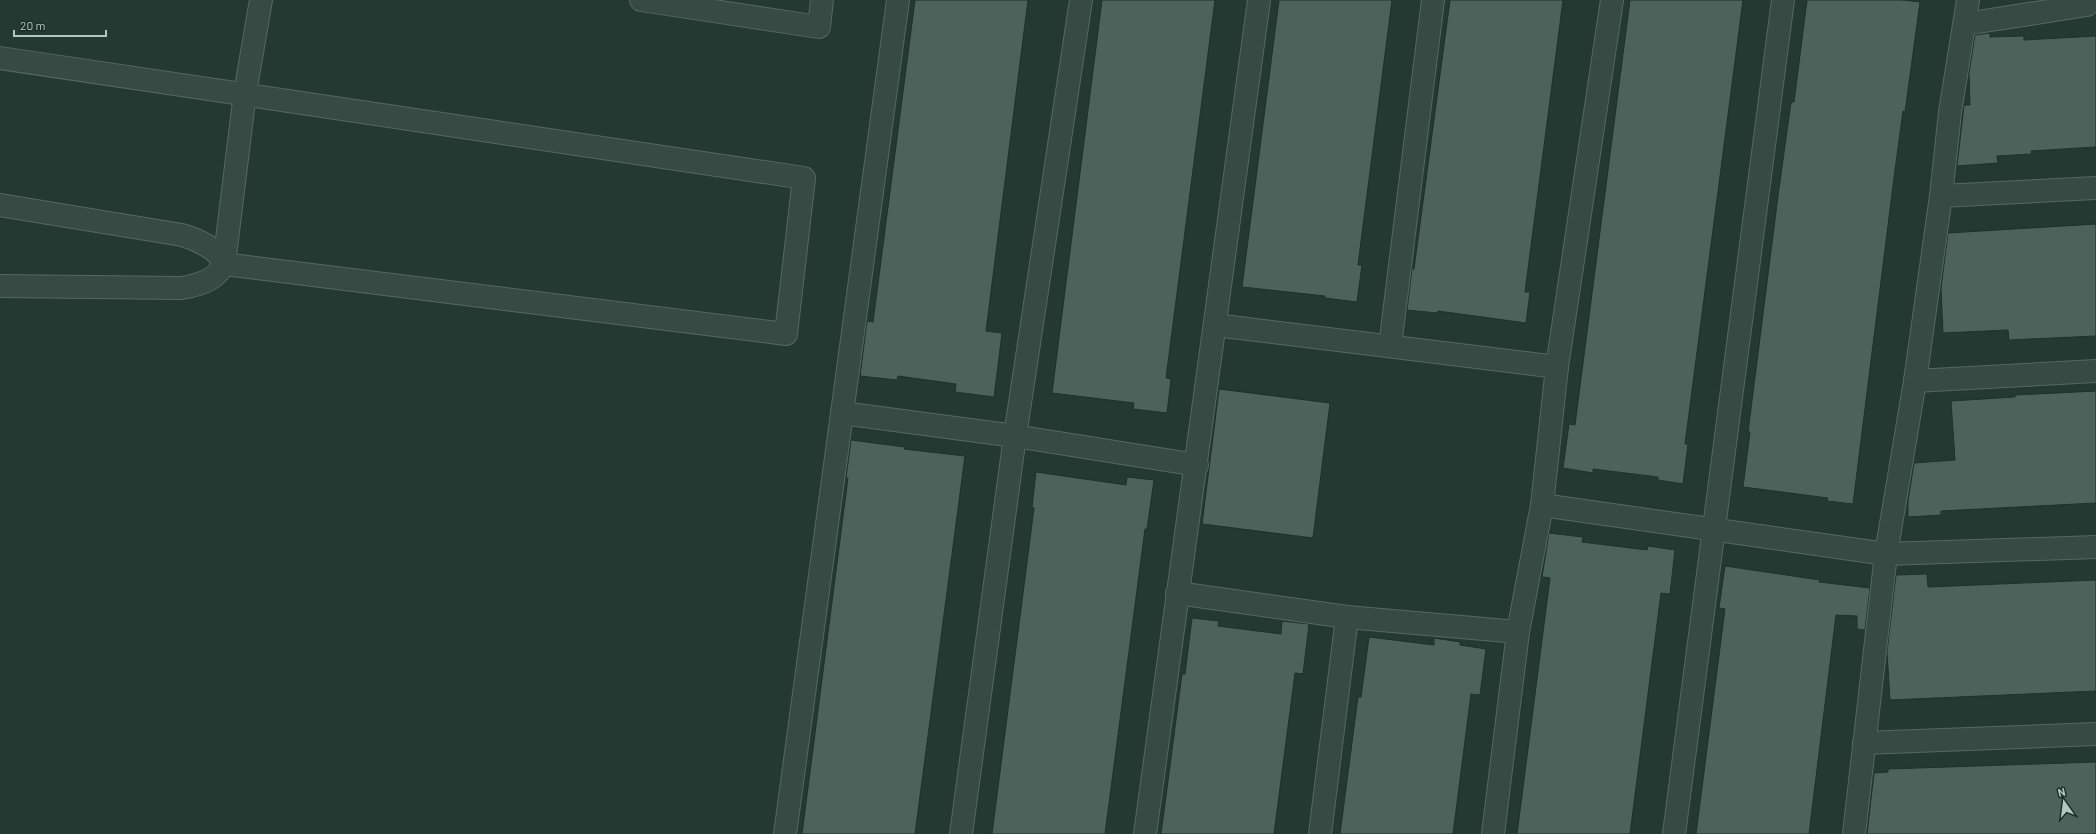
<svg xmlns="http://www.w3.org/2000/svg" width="2096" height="834" viewBox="0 0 2096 834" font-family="Barlow,sans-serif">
	<rect width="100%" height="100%" fill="#243932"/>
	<!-- building -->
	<g fill="#4b635a" stroke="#1f312b">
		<polygon points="915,0 1028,0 986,331 1002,333 994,397 955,392 956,384 898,376 897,380 860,376 867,321 873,322"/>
		<polygon points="1102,0 1215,0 1166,378 1171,379 1167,413 1133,409 1134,403 1052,393"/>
		<polygon points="1279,0 1392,0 1358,265 1362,265 1357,302 1325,298 1325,296 1242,287"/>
		<polygon points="1450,0 1563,0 1525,292 1530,292 1526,323 1438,311 1437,313 1407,310 1412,269 1414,269"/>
		<polygon points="1630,0 1743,0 1685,444 1688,444 1683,484 1658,480 1658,477 1593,469 1593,473 1563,468 1569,424 1575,425"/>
		<polygon points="1807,0 1902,0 1920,2 1905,112 1903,111 1895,170 1853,504 1827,501 1828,498 1743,487 1750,432 1748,432 1778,196 1791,102 1794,102"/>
		<polygon points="1990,33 1990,37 2024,36 2024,40 2096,36 2096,147 2031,151 2032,154 1997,156 1998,163 1957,166 1964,105 1970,105 1969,73 1975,35"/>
		<polygon points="2096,224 2096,336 2009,340 2008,330 1943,333 1941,288 1948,233"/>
		<polygon points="1219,389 1330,403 1313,538 1202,524"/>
		<polygon points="2096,391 2096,503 1941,511 1941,515 1908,517 1908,501 1914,463 1955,460 1951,401 2015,397 2015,395"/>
		<polygon points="851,440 905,447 904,449 965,456 915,834 802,834 848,478 846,478"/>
		<polygon points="1036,472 1126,485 1127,477 1154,480 1147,529 1145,529 1105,834 992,834 1034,508 1032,507"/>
		<polygon points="1549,533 1583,537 1582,542 1647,550 1648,546 1675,550 1670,594 1661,593 1630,834 1517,834 1550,578 1542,577"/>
		<polygon points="1725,566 1820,580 1819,582 1870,588 1865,630 1857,629 1857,616 1836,615 1809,834 1696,834 1725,609 1719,608"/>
		<polygon points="1927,574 1928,587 2096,580 2096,691 1890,700 1887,652 1896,575"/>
		<polygon points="1192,618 1219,621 1218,626 1281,634 1282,621 1309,624 1303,674 1295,673 1274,834 1161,834 1182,674 1185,674"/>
		<polygon points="1369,637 1434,645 1434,638 1460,642 1460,645 1486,649 1480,695 1471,694 1453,834 1340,834 1358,697 1361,697"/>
		<polygon points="2096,762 2096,834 1867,834 1874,773 1888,772 1888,769"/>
	</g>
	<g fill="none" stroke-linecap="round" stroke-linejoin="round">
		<defs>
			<g id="minor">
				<polyline points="641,0 819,27 822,0"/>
				<polyline points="1965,24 2087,5"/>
				<polyline points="0,58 804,178 786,334 224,264"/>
				<polyline points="1941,196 2096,188"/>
				<path d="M0,205L182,235C196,239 219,249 224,264"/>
				<path d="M0,286L181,288C199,285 215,281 224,264L245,93L261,0"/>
				<polyline points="1215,325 1557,367"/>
				<polyline points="1390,346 1433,0"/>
				<polyline points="1915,381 2096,371"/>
				<polyline points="842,413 1015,436 1197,465"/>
				<polyline points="1542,505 1886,554 2096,547"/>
				<polyline points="1177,593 1347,617 1518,632"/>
				<polyline points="1864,743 2096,734"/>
				<polyline points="785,834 898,0"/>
				<polyline points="961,834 1015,436 1081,0"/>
				<polyline points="1145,834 1259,0"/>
				<polyline points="1320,834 1347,617"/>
				<polyline points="1493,834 1518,632 1542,505 1557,367 1612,0"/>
				<polyline points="1674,834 1783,0"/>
				<polyline points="1854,834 1886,554 1915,381 1941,196 1950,112 1968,0"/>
			</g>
		</defs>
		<!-- minor casing -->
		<use href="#minor" stroke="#566862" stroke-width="24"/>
		<!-- minor -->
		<use href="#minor" stroke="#384a44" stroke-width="22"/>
	</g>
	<!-- north arrow -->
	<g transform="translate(2064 802) rotate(346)" stroke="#1d2f29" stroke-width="3" paint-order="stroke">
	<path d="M0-3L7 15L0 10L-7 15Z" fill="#b3c6c0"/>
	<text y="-6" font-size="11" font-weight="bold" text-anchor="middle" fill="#b3c6c0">N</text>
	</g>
	<!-- scale -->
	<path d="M14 30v6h92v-6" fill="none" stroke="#b3c6c0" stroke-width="2"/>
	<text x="20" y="30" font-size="12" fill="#b3c6c0" stroke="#1d2f29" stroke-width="3" paint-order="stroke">20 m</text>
</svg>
